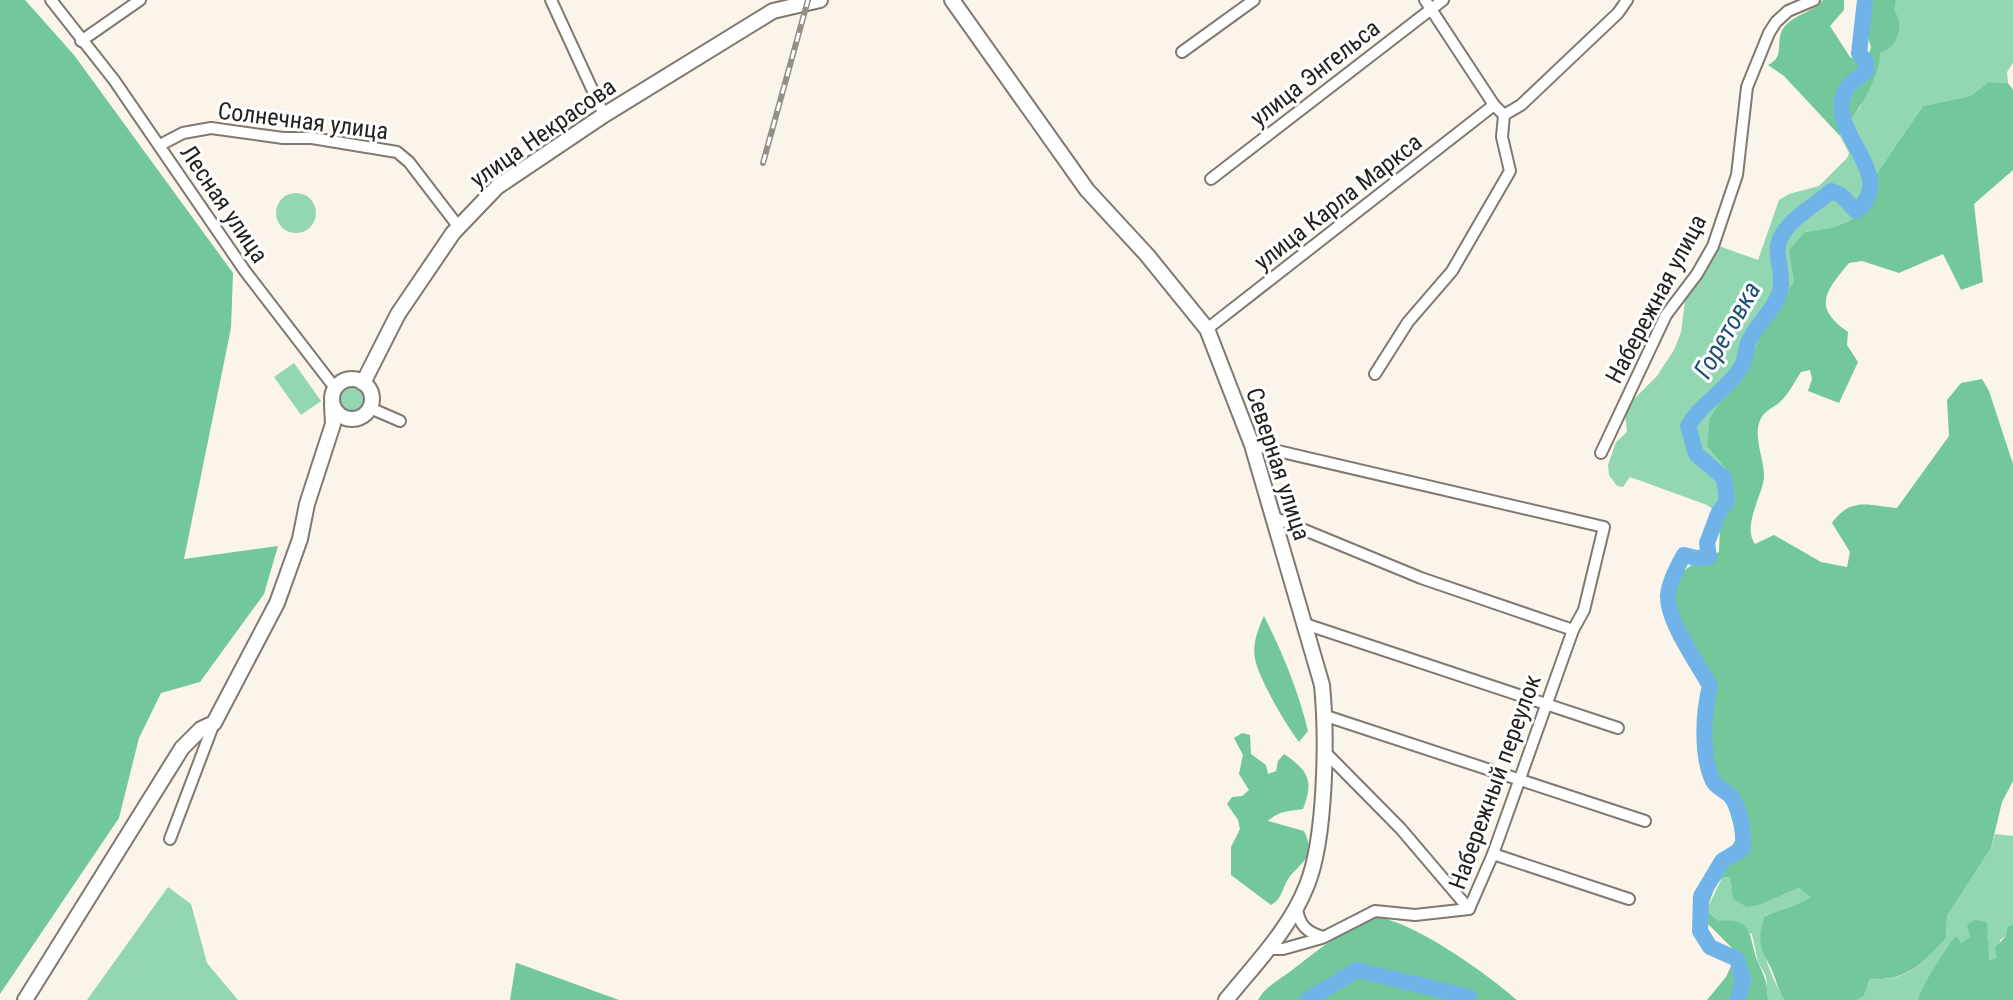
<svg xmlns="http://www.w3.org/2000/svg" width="2013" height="1000" viewBox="0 0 2013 1000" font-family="'Roboto Condensed',sans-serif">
	<rect width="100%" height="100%" fill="#faf4ea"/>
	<!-- green -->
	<g fill="#93d7b2">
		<polygon points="1896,0 2013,0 2013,63 2007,72 2008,83 1989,82 1970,96 1923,106 1877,173 1871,199 1849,221 1834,227 1805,232 1794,281 1761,334 1746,370 1724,396 1707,446 1728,472 1735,497 1723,517 1707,505 1630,477 1623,487 1617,486 1609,475 1608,465 1616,442 1627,432 1625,414 1632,401 1657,376 1674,350 1681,332 1685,301 1698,284 1719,246 1758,260 1779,200 1789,194 1819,186 1847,158 1849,153 1840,136 1860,107"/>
		<circle cx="296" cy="213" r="20"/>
		<polygon points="294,363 321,401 301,415 274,377"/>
		<circle cx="352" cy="399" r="15"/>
		<path d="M1995,834L2013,836V924L2007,927L2006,936L2000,940L1998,959L1988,960V935L1971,937L1961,943L1956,937C1948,946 1919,990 1918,1000H1857L1864,996L1870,979C1907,982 1923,964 1946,938L1947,916L1991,848Z"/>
		<path d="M1731,877V887L1762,904L1799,888L1812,897C1796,906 1780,909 1764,917C1756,944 1771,975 1784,1000H1768L1766,976L1758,962L1752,934L1719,921L1706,911L1722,878Z"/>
		<polygon points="168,887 191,904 207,963 238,1000 87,1000"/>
	</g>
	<!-- forest -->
	<g fill="#72c79b">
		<polygon points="0,0 25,0 74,55 233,273 231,328 184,559 278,546 264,594 200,682 161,693 139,738 119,818 0,994"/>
		<path d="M1823,0H1844V10L1830,26L1850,57L1863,66L1871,48C1863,23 1877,24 1858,0H1896L1894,10C1905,26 1898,47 1880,53C1880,79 1855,115 1840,136L1784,76L1768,65C1787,56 1773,40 1785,26C1795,14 1814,12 1823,0Z"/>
		<path d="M1989,82L2008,83L2013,90V170L1974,204L1983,282L1961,290L1943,254L1899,273L1862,261L1849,263C1825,292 1812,307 1848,332L1847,345L1858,362L1839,403L1808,391L1812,379L1810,370L1801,372C1795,381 1790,391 1783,399C1778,405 1768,409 1763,415C1750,433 1765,458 1764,478C1762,496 1742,526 1755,544L1774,535L1821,562L1847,567L1850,552L1832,523C1851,496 1869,506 1897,508L1949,436L1947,400L1961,383L1982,379L1989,391L2013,464V781L2002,802L1991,848L1947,916L1946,938C1923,964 1907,981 1870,979L1864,996L1857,1000H1784C1778,990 1776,979 1771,968C1760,947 1757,942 1764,917C1780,909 1797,906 1811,897L1799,888L1762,904L1747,907L1733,899L1730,877L1722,878L1715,887L1706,911L1719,921C1756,917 1748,940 1758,962C1765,979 1767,980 1768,1000H1707L1726,977L1737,953L1701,917C1706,887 1721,865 1736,839C1733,813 1722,793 1713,768C1707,750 1704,731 1702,712L1714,695C1705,674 1696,652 1687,631C1683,622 1675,613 1673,603C1667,573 1696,562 1719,552L1720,526L1735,497L1728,472L1707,446L1710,418L1724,396L1746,370L1761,334L1794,281L1789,250L1805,232L1834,227L1849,221L1871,200L1877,173L1923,106L1970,96Z"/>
		<path d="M1264,616C1283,654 1298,690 1308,731L1299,742C1286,725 1259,679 1255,659C1252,644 1258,629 1264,616Z"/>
		<path d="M1242,733L1250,735L1251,754L1266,765L1268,774L1276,771L1278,761L1284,754C1309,771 1314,781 1303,809C1289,811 1278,811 1268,821L1304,831C1315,854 1306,859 1291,875C1282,885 1284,898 1271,905L1231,875V847L1240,829L1238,820L1227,804L1232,797L1242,796L1249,790L1239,774L1243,755L1234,738Z"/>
		<path d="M1377,917C1416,923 1486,973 1517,1000H1258C1266,985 1283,978 1296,967C1322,947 1345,928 1377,917Z"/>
		<path d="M1974,920L1987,922L1989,960L1997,958L1995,948L2006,936L2007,927L2013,924V1000H1918C1919,990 1947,946 1956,936L1961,943L1970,937L1967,925Z"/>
		<polygon points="516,963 517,963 619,1000 510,1000"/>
	</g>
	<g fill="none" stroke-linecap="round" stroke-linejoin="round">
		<!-- river -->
		<g stroke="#70b3e9" stroke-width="16">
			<polyline points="1307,1000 1357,970 1469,997 1469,1000"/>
			<path d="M1738,1000L1743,979L1737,959L1710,947L1700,931L1701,896L1722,861L1743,848C1744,833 1741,811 1732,798C1728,791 1717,789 1713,781C1701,756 1703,713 1710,686C1698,664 1667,621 1668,596C1669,582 1677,567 1684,555L1696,558L1709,557L1707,543L1718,514L1727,501L1724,478L1696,454L1688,426C1701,403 1727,391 1741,367C1746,360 1745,351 1748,343C1756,324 1774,311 1780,291C1785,273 1772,253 1781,237C1791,217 1815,206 1831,191L1841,195L1856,211C1900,176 1827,134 1844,93C1847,85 1859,77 1866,71V61L1859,54L1865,0"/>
		</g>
		<defs>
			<g id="street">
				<polyline points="51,0 114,80 245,271 335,388"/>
				<polyline points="551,0 604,115"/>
				<polyline points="81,41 140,0"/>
				<polyline points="1182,52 1254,0"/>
				<polyline points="1504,115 1521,105 1618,13 1627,0"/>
				<polyline points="160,145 183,133 211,128 283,138 312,138 397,152 409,162 458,226"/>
				<polyline points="1211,179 1443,0"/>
				<polyline points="1207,329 1494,105"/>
				<polyline points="1375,374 1408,322 1452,271 1510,171 1502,137 1504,115 1494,105 1425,0"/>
				<polyline points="370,408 400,421"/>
				<path d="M1252,445L1604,527L1584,610L1573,630L1493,854L1469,909L1415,915L1375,911L1324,937C1308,933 1299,926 1297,908"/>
				<polyline points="1601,453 1666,315 1697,274 1713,246 1737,175 1747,87 1769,33 1776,22 1788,11 1814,0"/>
				<polyline points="1273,517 1421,578 1573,630"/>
				<polyline points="1305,624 1618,728"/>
				<polyline points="1326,716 1645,821"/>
				<polyline points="1325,752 1401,829 1469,909"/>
				<polyline points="170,839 214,723"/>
				<polyline points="1493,854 1629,899"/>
				<polyline points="1269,949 1283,949 1322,938"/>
			</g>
			<g id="secondary">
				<path d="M952,0L1087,190L1147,255L1207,329L1252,445L1322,685C1327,736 1326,838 1307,885C1290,929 1255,964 1226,1000"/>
				<circle cx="352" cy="399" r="20"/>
				<polyline points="363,383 398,314 453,233 497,187 604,115 773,11 820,0"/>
				<polyline points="25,1000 182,748 201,729 214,723 277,603 300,539 307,504 333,424 332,405"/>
			</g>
		</defs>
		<!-- street casing -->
		<use href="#street" stroke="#7f7971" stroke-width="14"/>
		<!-- secondary casing -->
		<use href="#secondary" stroke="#7f7971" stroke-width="18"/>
		<!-- street -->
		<use href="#street" stroke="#fff" stroke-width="10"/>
		<!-- secondary -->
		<use href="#secondary" stroke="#fff" stroke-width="14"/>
		<defs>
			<polyline id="rail" points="763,163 808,0"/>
		</defs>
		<!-- rail casing -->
		<use href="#rail" stroke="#949089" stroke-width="6"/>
		<!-- rail -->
		<use href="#rail" stroke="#fff" stroke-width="3" stroke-dasharray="9" stroke-linecap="butt"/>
	</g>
	<g text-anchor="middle" stroke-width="6" stroke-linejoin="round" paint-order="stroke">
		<!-- street labels -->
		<g font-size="24" fill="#24221f" stroke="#fff">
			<text transform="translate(1315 73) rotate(-38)" y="8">улица Энгельса</text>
			<text transform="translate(303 121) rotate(7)" y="8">Солнечная улица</text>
			<text transform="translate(543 133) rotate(-35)" y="8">улица Некрасова</text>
			<text transform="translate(1338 202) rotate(-38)" y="8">улица Карла Маркса</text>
			<text transform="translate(224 204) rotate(56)" y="8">Лесная улица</text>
			<text transform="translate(1656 299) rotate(-62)" y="8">Набережная улица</text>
			<text transform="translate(1278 464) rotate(72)" y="8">Северная улица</text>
			<text transform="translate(1495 782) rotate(-70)" y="8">Набережный переулок</text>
		</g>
		<!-- water labels -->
		<g font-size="26" font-style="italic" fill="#1d4e73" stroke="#fff">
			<text transform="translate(1727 330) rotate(-60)" y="9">Горетовка</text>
		</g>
	</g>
</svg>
